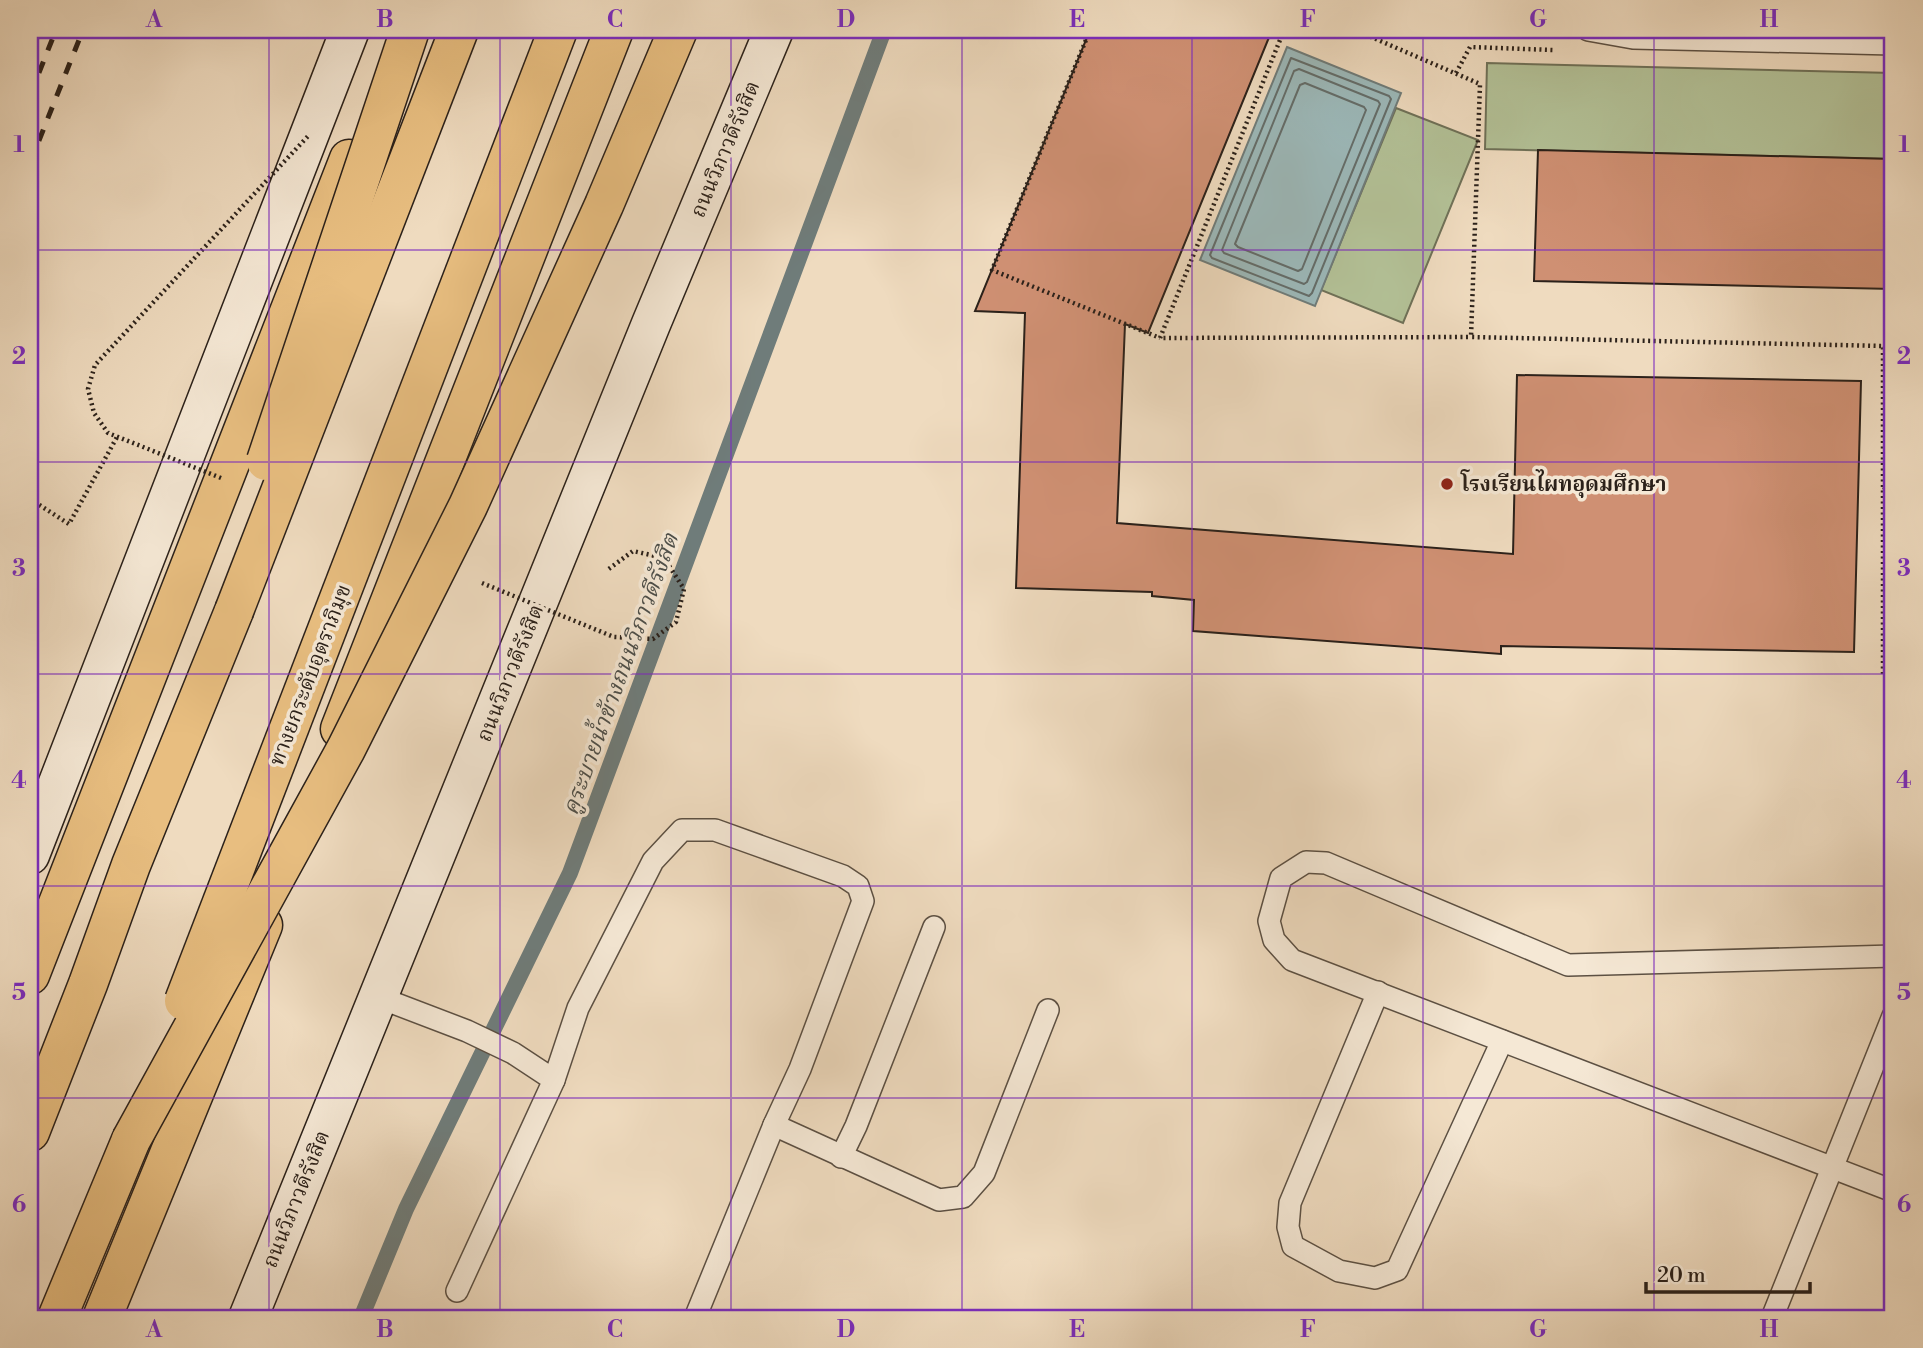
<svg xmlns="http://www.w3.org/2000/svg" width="1923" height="1348" viewBox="0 0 1923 1348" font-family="'Libre Bodoni','Noto Serif Thai',serif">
	<rect width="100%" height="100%" fill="#efdbbf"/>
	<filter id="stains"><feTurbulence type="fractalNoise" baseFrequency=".00286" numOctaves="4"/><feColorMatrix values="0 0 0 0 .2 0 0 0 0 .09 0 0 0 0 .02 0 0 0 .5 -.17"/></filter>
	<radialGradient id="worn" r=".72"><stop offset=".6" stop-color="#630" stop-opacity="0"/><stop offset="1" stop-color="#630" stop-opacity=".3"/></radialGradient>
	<!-- green -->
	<g fill="#b3c197" stroke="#6f7158" stroke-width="2">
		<polygon points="1487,63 1893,73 1893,159 1485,149"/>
		<polygon points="1396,108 1478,140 1403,323 1321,290"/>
	</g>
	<!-- water -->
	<polygon fill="#9cb9ba" stroke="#6f7c7a" stroke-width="2" points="1287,47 1401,93 1315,306 1200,260"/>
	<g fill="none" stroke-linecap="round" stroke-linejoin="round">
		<!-- shore -->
		<g stroke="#646d6a" stroke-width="2">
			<polygon points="1291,58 1389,96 1391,99 1312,293 1309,296 1212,258 1210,255"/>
			<polygon points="1299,69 1378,101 1380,104 1307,282 1304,284 1224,253 1222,250 1294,71"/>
			<polygon points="1305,83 1364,107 1366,110 1302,269 1298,271 1238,247 1235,244 1300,85"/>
		</g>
		<!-- stream -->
		<polyline stroke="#6f7c7a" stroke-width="16" points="361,1318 406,1209 570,873 884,30"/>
	</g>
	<!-- building -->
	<g fill="#cf9073" stroke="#2b211a" stroke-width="2">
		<polygon points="1090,30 1272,30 1148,333 1125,324 1117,523 1513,554 1517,375 1861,381 1854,652 1501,646 1501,654 1193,631 1194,600 1152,596 1152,592 1016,588 1025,313 975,311"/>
		<polygon points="1538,150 1893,159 1893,289 1534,281"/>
	</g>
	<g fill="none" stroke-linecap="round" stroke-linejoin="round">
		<defs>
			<g id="service">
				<polyline points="1588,30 1633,38 1893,44"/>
				<polyline points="1893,956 1568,965 1326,863 1306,862 1281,878 1269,921 1274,940 1292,960 1893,1191"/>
				<polyline points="1378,992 1290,1203 1288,1227 1293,1246 1339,1271 1375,1278 1397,1270 1502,1041"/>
				<polyline points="378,997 467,1031 513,1053 554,1080 578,1008 653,861 682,830 715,830 843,876 858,886 863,901 800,1069 774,1125 939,1200 963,1197 984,1173 1048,1010"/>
				<polyline points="841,1157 856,1126 934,927"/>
				<polyline points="457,1291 554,1080"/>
				<polyline points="695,1318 774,1125"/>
				<polyline points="1772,1318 1893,1016"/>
			</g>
			<g id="secondary">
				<polyline points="30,855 350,30"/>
				<polyline points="248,1318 651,324 774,30"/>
			</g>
			<g id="trunk">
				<polyline points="340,729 614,30"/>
				<polyline points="30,975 349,159"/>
				<polyline points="102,1318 263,925"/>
			</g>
			<g id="motorway">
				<polyline points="30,1132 88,984 131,865 234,611"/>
				<polyline points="57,1318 131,1140"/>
			</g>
		</defs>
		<!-- service casing -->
		<use href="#service" stroke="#5c5043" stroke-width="24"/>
		<!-- secondary casing -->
		<use href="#secondary" stroke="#2b211a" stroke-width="41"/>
		<!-- trunk casing -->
		<use href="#trunk" stroke="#2b211a" stroke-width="41"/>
		<!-- motorway casing -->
		<use href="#motorway" stroke="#2b211a" stroke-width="41"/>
		<!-- path -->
		<g stroke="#2b211a" stroke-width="4.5" stroke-dasharray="2 3.5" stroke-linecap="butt">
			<polyline points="1090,30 992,270 1160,338"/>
			<polyline points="1284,30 1160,338 1471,337"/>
			<polyline points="1355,30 1480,84 1471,337 1883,346 1883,676"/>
			<polyline points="1456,73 1470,47 1553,50"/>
			<polyline points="1883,346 1893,348"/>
			<polyline points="1883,487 1893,491"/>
			<polyline points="30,499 69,524 117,437"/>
		</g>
		<!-- service -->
		<use href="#service" stroke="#f5e8d5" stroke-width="21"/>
		<!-- secondary -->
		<use href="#secondary" stroke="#f5e8d5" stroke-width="38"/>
		<!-- trunk -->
		<use href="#trunk" stroke="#e8be80" stroke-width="38"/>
		<!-- motorway -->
		<use href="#motorway" stroke="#e8be80" stroke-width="38"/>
		<!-- rail -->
		<g stroke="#2b211a" stroke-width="5" stroke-dasharray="12 12" stroke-linecap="butt">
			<polyline points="30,95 56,30"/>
			<polyline points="30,163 83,30"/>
		</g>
		<defs>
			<g id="motorway-bridge">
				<polyline points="266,461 410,30"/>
				<polyline points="234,611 459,30"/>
				<polyline points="184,1001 558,30"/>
				<polyline points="131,1140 346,749 468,506 604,205 678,30"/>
			</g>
		</defs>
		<!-- motorway-bridge casing -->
		<use href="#motorway-bridge" stroke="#2b211a" stroke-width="41" stroke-linecap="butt"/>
		<!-- path-bridge -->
		<g stroke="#2b211a" stroke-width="4.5" stroke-dasharray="2 3.5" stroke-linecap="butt">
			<polyline points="221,478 108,433 94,413 88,389 95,365 309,135"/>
			<polyline points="482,583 614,637 653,639 676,622 684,589 664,558 633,551 606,571"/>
		</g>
		<!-- motorway-bridge -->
		<use href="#motorway-bridge" stroke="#e8be80" stroke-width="38"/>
	</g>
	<!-- grid -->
	<path fill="none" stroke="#7b2cbf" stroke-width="2" stroke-opacity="0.55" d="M269,30V1318M500,30V1318M731,30V1318M962,30V1318M1192,30V1318M1423,30V1318M1654,30V1318M30,250H1893M30,462H1893M30,674H1893M30,886H1893M30,1098H1893"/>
	<!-- markers -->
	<circle fill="#8f2418" stroke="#f5e8d5" stroke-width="2.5" cx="1447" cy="484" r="7"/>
	<g text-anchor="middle" stroke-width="7" stroke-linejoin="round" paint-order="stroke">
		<!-- street labels -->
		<g font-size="21" fill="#2b211a" stroke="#f5e8d5">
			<text transform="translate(725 149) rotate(-67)" y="7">ถนนวิภาวดีรังสิต</text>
			<text transform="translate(510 673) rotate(-68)" y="7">ถนนวิภาวดีรังสิต</text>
			<text transform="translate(310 675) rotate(-69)" y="7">ทางยกระดับอุตราภิมุข</text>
			<text transform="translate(296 1199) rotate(-68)" y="7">ถนนวิภาวดีรังสิต</text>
		</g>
		<!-- poi labels -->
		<g font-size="21" font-weight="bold" fill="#2b211a" stroke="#f5e8d5" text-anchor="start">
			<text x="1461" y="491">โรงเรียนไผทอุดมศึกษา</text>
		</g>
		<!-- water labels -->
		<g font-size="23" font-style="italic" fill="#4d4f4a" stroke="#f5e8d5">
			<text transform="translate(620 674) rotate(-70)" y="8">คูระบายน้ำข้างถนนวิภาวดีรังสิต</text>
		</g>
	</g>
	<!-- margin -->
	<rect width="1923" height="1348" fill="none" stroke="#efdbbf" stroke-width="77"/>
	<!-- scale -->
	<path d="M1646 1282v10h164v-10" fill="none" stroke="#2b211a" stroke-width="3.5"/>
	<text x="1657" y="1282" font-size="21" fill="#2b211a" stroke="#f5e8d5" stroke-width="5" paint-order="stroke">20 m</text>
	<rect x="38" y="38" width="1846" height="1272" fill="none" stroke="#7b2cbf" stroke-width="2.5"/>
	<g font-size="23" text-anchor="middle" font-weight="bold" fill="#7b2cbf">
		<text x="154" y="27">A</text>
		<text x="385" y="27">B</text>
		<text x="615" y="27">C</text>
		<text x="846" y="27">D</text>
		<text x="1077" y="27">E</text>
		<text x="1308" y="27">F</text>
		<text x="1538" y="27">G</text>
		<text x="1769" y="27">H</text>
		<text x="19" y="152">1</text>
		<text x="1904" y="152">1</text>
		<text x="19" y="364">2</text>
		<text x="1904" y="364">2</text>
		<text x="19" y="576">3</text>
		<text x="1904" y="576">3</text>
		<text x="19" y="788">4</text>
		<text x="1904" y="788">4</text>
		<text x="19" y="1000">5</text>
		<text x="1904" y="1000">5</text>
		<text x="19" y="1212">6</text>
		<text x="1904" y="1212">6</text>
		<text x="154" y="1337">A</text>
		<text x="385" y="1337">B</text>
		<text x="615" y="1337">C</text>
		<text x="846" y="1337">D</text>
		<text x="1077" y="1337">E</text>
		<text x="1308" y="1337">F</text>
		<text x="1538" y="1337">G</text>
		<text x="1769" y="1337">H</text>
	</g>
	<rect width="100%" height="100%" filter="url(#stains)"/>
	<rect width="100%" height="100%" fill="url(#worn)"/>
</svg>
